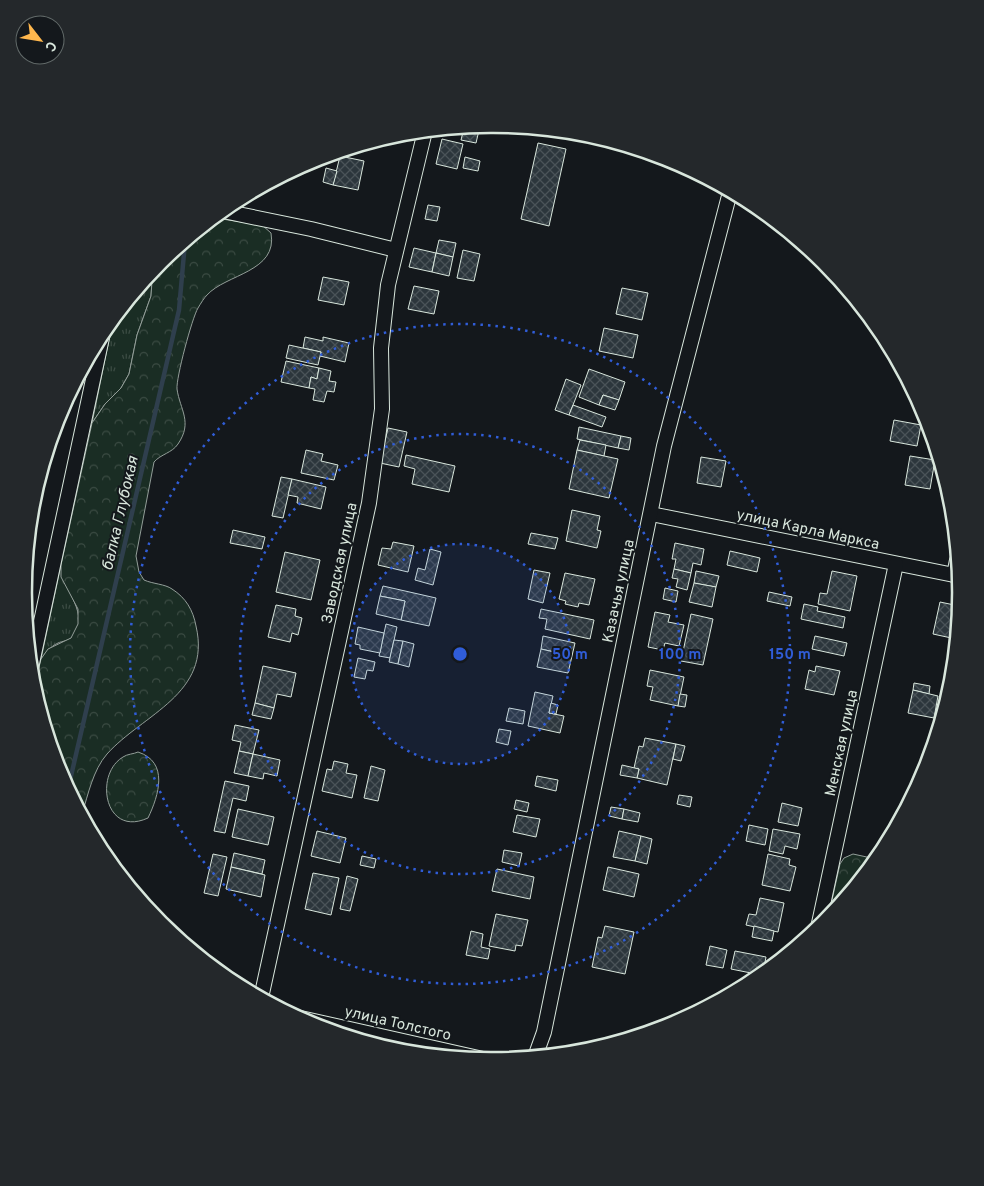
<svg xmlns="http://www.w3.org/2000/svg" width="984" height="1186" viewBox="0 0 984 1186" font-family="Overpass,sans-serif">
	<defs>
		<pattern id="grass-tufts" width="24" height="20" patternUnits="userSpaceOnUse" patternTransform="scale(1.25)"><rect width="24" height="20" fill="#1a2d24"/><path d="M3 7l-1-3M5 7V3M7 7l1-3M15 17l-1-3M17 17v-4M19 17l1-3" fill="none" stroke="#3b4b43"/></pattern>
		<pattern id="forest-crowns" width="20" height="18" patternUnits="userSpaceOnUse" patternTransform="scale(1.25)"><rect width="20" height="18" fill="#1a2d24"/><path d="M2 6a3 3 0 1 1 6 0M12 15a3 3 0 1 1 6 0" fill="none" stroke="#3b4b43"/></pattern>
		<pattern id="building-cross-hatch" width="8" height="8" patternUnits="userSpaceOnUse" patternTransform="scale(1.25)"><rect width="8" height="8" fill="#2c363c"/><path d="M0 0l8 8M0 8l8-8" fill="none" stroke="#4a5358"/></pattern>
	</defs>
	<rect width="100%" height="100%" fill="#14181c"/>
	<!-- grass -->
	<g fill="url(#grass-tufts)" stroke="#939e99">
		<polygon points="150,275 152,281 151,296 137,335 129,374 121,388 105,404 92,423 113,320"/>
		<path d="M61,565C62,590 92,615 72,637C69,641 62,641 58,643C50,647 46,652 41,659Z"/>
	</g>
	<!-- forest -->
	<g fill="url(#forest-crowns)" stroke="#939e99">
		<path d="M215,218L262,225L271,233C278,272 226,274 207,295C204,298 201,303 198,308C192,318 176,378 177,389C180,410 193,422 178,444C172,453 161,454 154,462L136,556L139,572L144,580C153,584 165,584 172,589C186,598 193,610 196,626C212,694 143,714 107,754C93,770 88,795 82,814L59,772L34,688L41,659L48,649L71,638L78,624V609L61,577V565L92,423L105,404L121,388L129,374L137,335L151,296L152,281L150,275L161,262Z"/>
		<path d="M138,752C169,762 159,795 148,818C104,838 94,774 123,757C127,754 134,754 138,752Z"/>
		<polygon points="853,854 876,859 828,918 840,864 844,858"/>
	</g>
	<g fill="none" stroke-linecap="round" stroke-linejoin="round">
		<!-- stream -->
		<polyline stroke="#2f3f4d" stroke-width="4.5" points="68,789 179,310 185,242"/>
	</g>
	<!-- building -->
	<g fill="url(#building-cross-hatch)" stroke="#d8e6dc">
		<polygon points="480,126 476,143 461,140 464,128"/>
		<polygon points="442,139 463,144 457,169 436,164"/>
		<polygon points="538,143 566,149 549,226 521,219"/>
		<polygon points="340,156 364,161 358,190 333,185"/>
		<polygon points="465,157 480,161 478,171 463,168"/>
		<polygon points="326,168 337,171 333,185 323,182"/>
		<polygon points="428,205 440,207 437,221 425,219"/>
		<polygon points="439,240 456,243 453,257 436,253"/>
		<polygon points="414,248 436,253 432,272 409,267"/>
		<polygon points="463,250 480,254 474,281 457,278"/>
		<polygon points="436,253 453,257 449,276 432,272"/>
		<polygon points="323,277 349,282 344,305 318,300"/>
		<polygon points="414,286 439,291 434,314 408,309"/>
		<polygon points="622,288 648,293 642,320 616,314"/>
		<polygon points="604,328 638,335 633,358 599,351"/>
		<polygon points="305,337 323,341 323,337 349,343 345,362 320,356 321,352 303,348"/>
		<polygon points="289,345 321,352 318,365 286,358"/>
		<polygon points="286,361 319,368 317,379 311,377 309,388 281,382"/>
		<polygon points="319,368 331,371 329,381 336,382 334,392 327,391 324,402 313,400 315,389 309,388 311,377 317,379"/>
		<polygon points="589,369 625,382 619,400 603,395 599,405 579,397"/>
		<polygon points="566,379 581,385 569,415 555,410"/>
		<polygon points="603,395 619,400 615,410 599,405"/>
		<polygon points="573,405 606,417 602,427 569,415"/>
		<polygon points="894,420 921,425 917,446 890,441"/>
		<polygon points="579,427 621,436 618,448 577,439"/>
		<polygon points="388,428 407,432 399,467 380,463"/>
		<polygon points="621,436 631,438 629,450 618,448"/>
		<polygon points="580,440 606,445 604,456 577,450"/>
		<polygon points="306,450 323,454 321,461 338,465 334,480 301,473"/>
		<polygon points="577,450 618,459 609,498 569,489"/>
		<polygon points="406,455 455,466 449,492 412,484 415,469 404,466"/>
		<polygon points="910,456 935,460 930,489 905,485"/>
		<polygon points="701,457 726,461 721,487 697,483"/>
		<polygon points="281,477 292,479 283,518 272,516"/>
		<polygon points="292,479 326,487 321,509 297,503 298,497 288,495"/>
		<polygon points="572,510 600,516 597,530 601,531 597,548 566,541"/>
		<polygon points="233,530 265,537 262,549 230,543"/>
		<polygon points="531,533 558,538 555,549 528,544"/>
		<polygon points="393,542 414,546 408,572 378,565 382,548 391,549"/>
		<polygon points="675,543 704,549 701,565 693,563 691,573 674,569 676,559 672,559"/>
		<polygon points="430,549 441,552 433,585 415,580 418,568 425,570"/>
		<polygon points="730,551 760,558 757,572 727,565"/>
		<polygon points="285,552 320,560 311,600 276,592"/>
		<polygon points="674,569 691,573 687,590 676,587 678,579 672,578"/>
		<polygon points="534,570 550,573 543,603 528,599"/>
		<polygon points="696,571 719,576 716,587 694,583"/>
		<polygon points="832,571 857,576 850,611 818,604 820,593 827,594"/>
		<polygon points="565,573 595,579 589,605 579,603 578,607 565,604 566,601 559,599"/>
		<polygon points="694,583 716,587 712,607 689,602"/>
		<polygon points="383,586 436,598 429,626 401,620 405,601 380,596"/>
		<polygon points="665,588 678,591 676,602 663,599"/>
		<polygon points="769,592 792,597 790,606 767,601"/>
		<polygon points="380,596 405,601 401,620 376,614"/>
		<polygon points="940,602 959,606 956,639 933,634"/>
		<polygon points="804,604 818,607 817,611 845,617 843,628 801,619"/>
		<polygon points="276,605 296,609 295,616 302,618 298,635 292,633 290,642 268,637"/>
		<polygon points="541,609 594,620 590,639 545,629 547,619 539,618"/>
		<polygon points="655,612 670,615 668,622 684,625 679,646 665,643 663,650 648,647"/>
		<polygon points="691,614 713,619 703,665 681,661"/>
		<polygon points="386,624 397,627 390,658 379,656"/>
		<polygon points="358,627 384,633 380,653 360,649 360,645 355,644"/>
		<polygon points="543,636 575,643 572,656 541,649"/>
		<polygon points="815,636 847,643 844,656 812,649"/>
		<polygon points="394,640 403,641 398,664 389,662"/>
		<polygon points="403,641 414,644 409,667 398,664"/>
		<polygon points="541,649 572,656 568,673 537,667"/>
		<polygon points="358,658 375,662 373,671 367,670 365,679 354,677"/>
		<polygon points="263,666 296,673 291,697 277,694 274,708 255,703"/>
		<polygon points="816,666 840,671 834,695 805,689 809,670 815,672"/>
		<polygon points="650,670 684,677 678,706 650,700 653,687 647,686"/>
		<polygon points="914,683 930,686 929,694 913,690"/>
		<polygon points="913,690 938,696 934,718 908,713"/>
		<polygon points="535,692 553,696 549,713 564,716 560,733 528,726"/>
		<polygon points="945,692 949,693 941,718 939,718"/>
		<polygon points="680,694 687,695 685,707 678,706"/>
		<polygon points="255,703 274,708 271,719 252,715"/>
		<polygon points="551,703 558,705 556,714 549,713"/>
		<polygon points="509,708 525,711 523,724 506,721"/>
		<polygon points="235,725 259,730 253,754 239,751 241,742 232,740"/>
		<polygon points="499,729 511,731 508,745 496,742"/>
		<polygon points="645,738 676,744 667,785 637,778 639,769 634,768 639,746 643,747"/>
		<polygon points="676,744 685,746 681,761 673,759"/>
		<polygon points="239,751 253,754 248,776 234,773"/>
		<polygon points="253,754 280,760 277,776 264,773 263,779 248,776"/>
		<polygon points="334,761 348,764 346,773 357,775 352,798 322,791 327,769 332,770"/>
		<polygon points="622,765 639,769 637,778 620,775"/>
		<polygon points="371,766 385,770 378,801 364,798"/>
		<polygon points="537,776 558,780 556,791 535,786"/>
		<polygon points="225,781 249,786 246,801 233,798 225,833 214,831"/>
		<polygon points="679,795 692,797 690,807 677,804"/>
		<polygon points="516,800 529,803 527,812 514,809"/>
		<polygon points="782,803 802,808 798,826 778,822"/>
		<polygon points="611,807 624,809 622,819 609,816"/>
		<polygon points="238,809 274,817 268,845 232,837"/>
		<polygon points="624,809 640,813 638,822 622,819"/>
		<polygon points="517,815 540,819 536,837 513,832"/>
		<polygon points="749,825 768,829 765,845 746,841"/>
		<polygon points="773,829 800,834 797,849 785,846 783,854 769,851"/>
		<polygon points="317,831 346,838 340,863 311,856"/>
		<polygon points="619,831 641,836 635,861 613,857"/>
		<polygon points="641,836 652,839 647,864 635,861"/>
		<polygon points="504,850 522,853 519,866 502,862"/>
		<polygon points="234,853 265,860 262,874 231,867"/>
		<polygon points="213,854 227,857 218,896 204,893"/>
		<polygon points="768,854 790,859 789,865 796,867 790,891 762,885"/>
		<polygon points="362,856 376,859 374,868 360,865"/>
		<polygon points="231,867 265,875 261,897 226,889"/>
		<polygon points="608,867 639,874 634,897 603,890"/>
		<polygon points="497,869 534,877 530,899 492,891"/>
		<polygon points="313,873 339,878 331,915 305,909"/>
		<polygon points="347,876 358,879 350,911 340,909"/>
		<polygon points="760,898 784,903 778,932 746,925 749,914 756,915"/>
		<polygon points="496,914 528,920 522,946 516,945 515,951 489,946"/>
		<polygon points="605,926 634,932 625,974 592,967 598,937 602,938"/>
		<polygon points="754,926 774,931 772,941 752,937"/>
		<polygon points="471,931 483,934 481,947 490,949 488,959 466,955"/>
		<polygon points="710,946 727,950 723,968 706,965"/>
		<polygon points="735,951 766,957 763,973 761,975 731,969"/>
	</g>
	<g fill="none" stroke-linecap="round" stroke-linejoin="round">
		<defs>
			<g id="street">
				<polyline points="223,211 311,229 396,250"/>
				<polyline points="651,514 959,576"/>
				<polyline points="954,575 957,560"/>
				<polyline points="31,668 103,333"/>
				<polyline points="818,928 896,564"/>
				<polyline points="261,998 369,503 382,409 381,348 388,285 425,131"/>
				<polyline points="296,1017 492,1061"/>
				<polyline points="535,1057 544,1032 664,446 730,192"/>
			</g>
		</defs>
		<!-- street casing -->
		<use href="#street" stroke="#d8e6dc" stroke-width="16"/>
		<!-- street -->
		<use href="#street" stroke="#14181c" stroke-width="14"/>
	</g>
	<!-- distance rings -->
	<circle cx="460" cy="654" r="110" fill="#305dd8" fill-opacity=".12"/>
	<g fill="none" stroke="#305dd8" stroke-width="2.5" stroke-dasharray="2.5 5">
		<circle cx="460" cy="654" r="110"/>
		<circle cx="460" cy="654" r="220"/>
		<circle cx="460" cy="654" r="330"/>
	</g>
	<g text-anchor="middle" stroke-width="4" stroke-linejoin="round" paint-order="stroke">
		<!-- street labels -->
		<g font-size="15" fill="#d8e6dc" stroke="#14181c">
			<text transform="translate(808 529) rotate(12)" y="5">улица Карла Маркса</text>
			<text transform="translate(339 563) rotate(-78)" y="5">Заводская улица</text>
			<text transform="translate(618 591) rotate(-78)" y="5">Казачья улица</text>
			<text transform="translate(841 743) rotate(-78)" y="5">Менская улица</text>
			<text transform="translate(398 1023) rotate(13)" y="5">улица Толстого</text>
		</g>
		<!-- water labels -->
		<g font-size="16" font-style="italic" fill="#d8e6dc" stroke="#14181c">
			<text transform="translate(119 513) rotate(-77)" y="6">балка Глубокая</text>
		</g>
	</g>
	<!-- crop -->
	<path d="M0 0H984V1186H0ZM491 133H493A459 459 0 0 1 952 592V593A459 459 0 0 1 493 1052H491A459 459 0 0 1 32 593V592A459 459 0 0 1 491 133Z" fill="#24282b" fill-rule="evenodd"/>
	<path fill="none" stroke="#d8e6dc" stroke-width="2.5" d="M491 133H493A459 459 0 0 1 952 592V593A459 459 0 0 1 493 1052H491A459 459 0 0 1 32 593V592A459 459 0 0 1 491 133Z"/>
	<circle cx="460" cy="654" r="8" fill="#305dd8" stroke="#14181c" stroke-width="2.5"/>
	<g font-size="15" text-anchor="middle" font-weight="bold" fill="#305dd8" stroke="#14181c" stroke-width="4" stroke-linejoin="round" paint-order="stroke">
		<text x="570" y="659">50 m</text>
		<text x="680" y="659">100 m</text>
		<text x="790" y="659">150 m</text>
	</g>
	<!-- north arrow -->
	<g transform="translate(40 40) rotate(121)"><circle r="24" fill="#14181c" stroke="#626a69"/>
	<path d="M0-4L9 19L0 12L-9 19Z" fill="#ffb74d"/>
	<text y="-8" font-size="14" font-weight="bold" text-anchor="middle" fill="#d8e6dc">С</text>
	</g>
</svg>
